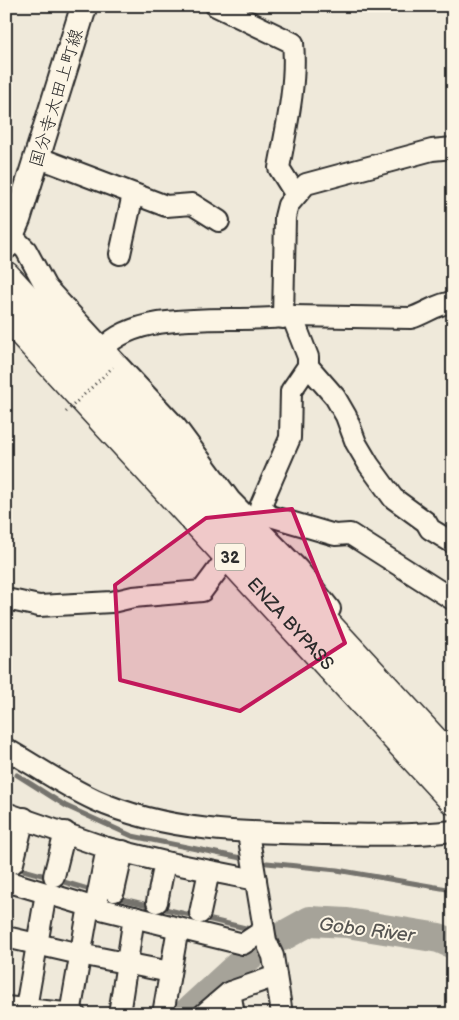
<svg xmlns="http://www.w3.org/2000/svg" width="459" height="1020" viewBox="0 0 459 1020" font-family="'Balsamiq Sans','Klee One',sans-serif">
	<rect width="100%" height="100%" fill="#efe9da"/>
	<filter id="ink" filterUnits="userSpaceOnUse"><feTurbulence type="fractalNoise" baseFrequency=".02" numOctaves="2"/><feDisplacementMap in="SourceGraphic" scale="10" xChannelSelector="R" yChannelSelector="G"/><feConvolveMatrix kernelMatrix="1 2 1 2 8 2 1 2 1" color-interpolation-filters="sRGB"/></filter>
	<g filter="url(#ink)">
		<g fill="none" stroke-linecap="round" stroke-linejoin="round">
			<!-- stream -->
			<g stroke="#75736d" stroke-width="5">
				<polyline points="17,775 66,806 132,836 241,858"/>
				<polyline points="267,863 337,870 453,890"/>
				<polyline points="16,868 49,877"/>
				<polyline points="57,880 91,890"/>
				<polyline points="114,897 254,930"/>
				<polyline points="269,933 283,936"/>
			</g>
			<!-- river -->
			<g stroke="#a6a399" stroke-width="30">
				<polyline points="283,936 310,921 347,923 439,938 453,944"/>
				<polyline points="186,1014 258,948"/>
			</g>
			<defs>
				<g id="minor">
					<path d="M216,6L293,43C297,83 286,129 279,168L296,195"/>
					<polyline points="37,157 166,206 192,204 219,221"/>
					<path d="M11,235L26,250L46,287L103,349C141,306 239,325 292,316L308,357V366L291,391L290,438L260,507L270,516L335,535L350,534L452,599L453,598"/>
					<polyline points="120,254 133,194"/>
					<path d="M292,316L411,318C425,314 438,303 453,302"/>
					<polyline points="283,318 285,217 288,205 306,184 432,150 453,148"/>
					<polyline points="103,349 176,427 230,500 298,569 330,609"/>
					<polyline points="308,366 335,397 346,416 356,443 369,465 393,498 426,522 430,529 453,543"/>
					<polyline points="6,599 39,606 112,602 133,597 202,591 228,556"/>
					<path d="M6,749C36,766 64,786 95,800C166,832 247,833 323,834C367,835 410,836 453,831"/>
					<polyline points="6,813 107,848 165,862 256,880"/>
					<polyline points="248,833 266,941 273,956 282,1014"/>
					<polyline points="13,863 24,818"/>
					<polyline points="54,876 65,832"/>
					<polyline points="6,881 89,906 243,944 264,930"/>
					<polyline points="114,891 123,851"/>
					<polyline points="157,902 165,862"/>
					<polyline points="95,908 107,848"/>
					<polyline points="200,913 209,871"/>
					<polyline points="6,937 80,954 170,972"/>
					<polyline points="230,992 234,1014"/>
					<polyline points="6,1007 75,1014"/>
					<polyline points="26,1008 46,893"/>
					<polyline points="70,1014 89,906"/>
					<polyline points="119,1014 134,917"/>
					<polyline points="163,1014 178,928"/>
					<polyline points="204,1014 230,992 276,976"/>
				</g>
				<polyline id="major" points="6,246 18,218 84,6"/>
				<g id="highway">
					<polyline points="6,276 453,761"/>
					<path id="s1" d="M6,315L453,800"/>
				</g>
			</defs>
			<!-- minor casing -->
			<use href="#minor" stroke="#2b2b2b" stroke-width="24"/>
			<!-- major casing -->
			<use href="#major" stroke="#2b2b2b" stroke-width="29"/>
			<!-- highway casing -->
			<use href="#highway" stroke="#2b2b2b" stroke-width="31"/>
			<!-- minor -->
			<use href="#minor" stroke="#fcf5e5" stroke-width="20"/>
			<!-- major -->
			<use href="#major" stroke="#fcf5e5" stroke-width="25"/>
			<!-- highway -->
			<use href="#highway" stroke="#fcf5e5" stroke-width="28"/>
			<!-- path-bridge -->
			<polyline stroke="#2b2b2b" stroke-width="3" stroke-dasharray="1 4" stroke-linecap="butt" points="66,412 113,367"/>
		</g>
	</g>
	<!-- marked area -->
	<path fill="#c2185b" fill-opacity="0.2" stroke="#c2185b" stroke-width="4" stroke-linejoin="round" d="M292,509L345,643L240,711L120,680L115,585L206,518Z"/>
	<g text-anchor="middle" stroke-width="4" stroke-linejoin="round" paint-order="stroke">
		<!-- shield labels -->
		<rect fill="#fcf5e5" stroke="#6a6863" stroke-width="1" x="215" y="543.5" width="30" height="27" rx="4"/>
		<g font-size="16" font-weight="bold" fill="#2b2b2b">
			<text x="230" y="563">32</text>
		</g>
		<!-- street labels -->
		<g font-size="18" fill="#2b2b2b" stroke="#fcf5e5">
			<text transform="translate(56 98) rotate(-73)" y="6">国分寺太田上町線</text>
			<text dy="6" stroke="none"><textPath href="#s1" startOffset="420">ENZA BYPASS</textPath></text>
		</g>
		<!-- water labels -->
		<g font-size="19" font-style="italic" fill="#565552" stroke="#fcf5e5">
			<text transform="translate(367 929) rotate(7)" y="7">Gobo River</text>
		</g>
	</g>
	<!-- margin -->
	<rect width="459" height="1020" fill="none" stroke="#fcf5e5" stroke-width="25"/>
	<rect x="12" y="12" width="434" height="995" fill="none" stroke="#2b2b2b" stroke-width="2" filter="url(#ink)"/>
</svg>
